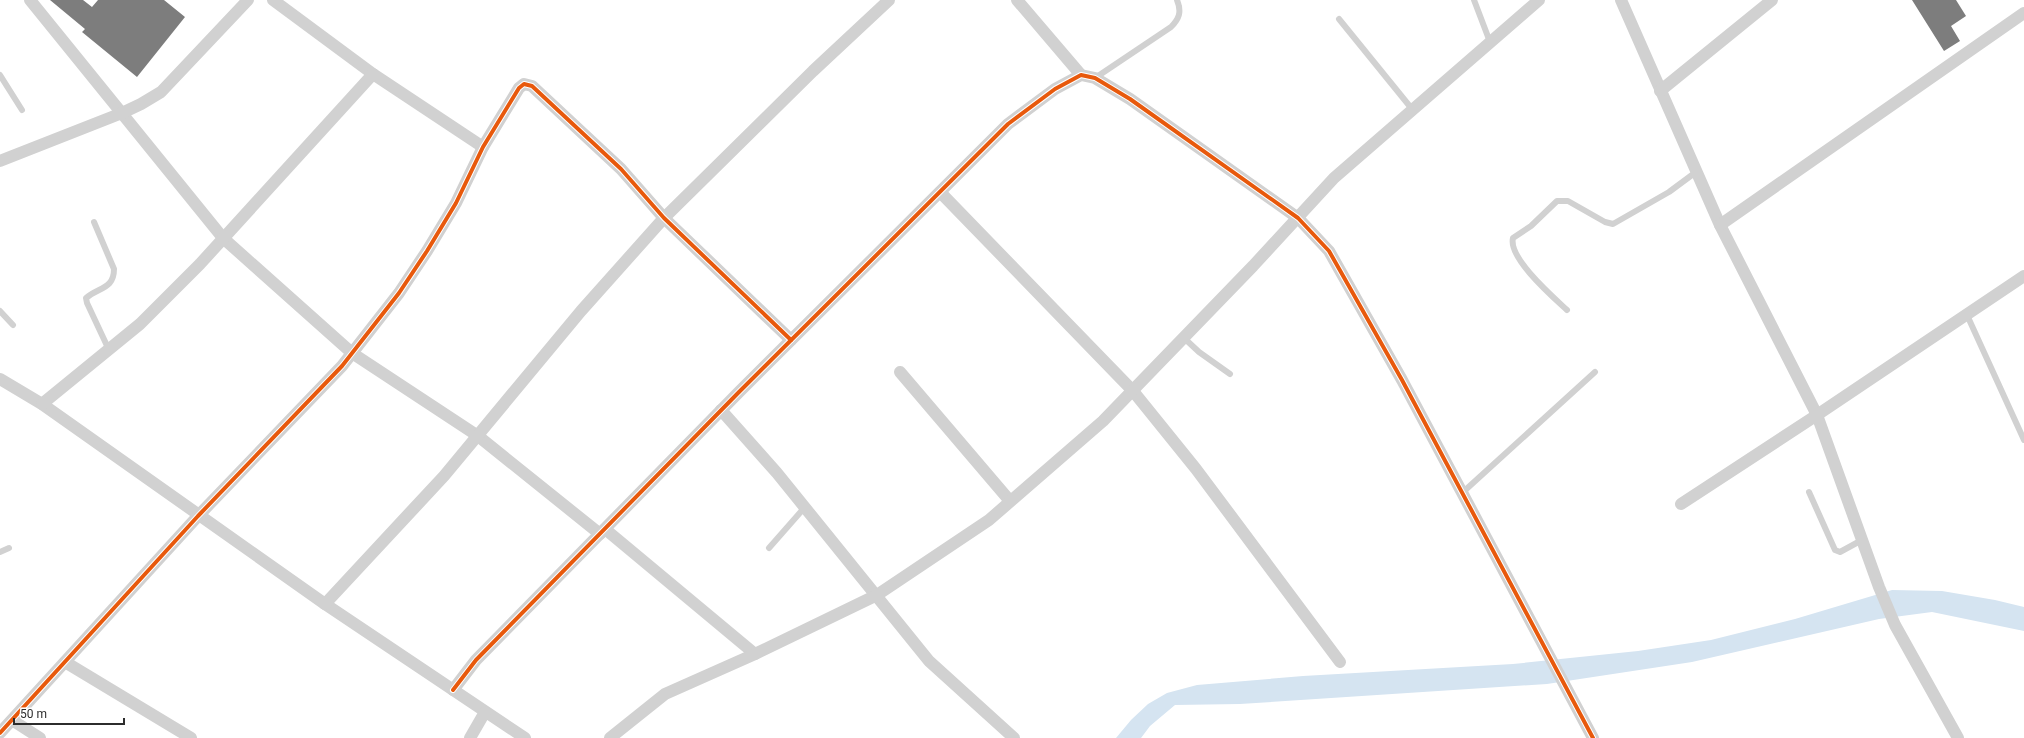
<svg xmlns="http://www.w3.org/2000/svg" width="2024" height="738" viewBox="0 0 2024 738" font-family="Roboto,sans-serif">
	<rect width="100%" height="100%" fill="#fff"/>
	<!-- water -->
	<polygon fill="#d5e4f1" points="1892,590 1942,591 1995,600 2024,607 2024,631 1932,612 1879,619 1692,662 1547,684 1240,704 1175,705 1150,726 1141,738 1116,738 1131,720 1148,704 1167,693 1197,685 1303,676 1513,664 1638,651 1711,640 1795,619"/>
	<!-- building -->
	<g fill="#7d7d7d">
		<polygon points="50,0 83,0 92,7 98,0 164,0 185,17 137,77 82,32 85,29"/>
		<polygon points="1912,0 1956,0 1966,16 1951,26 1960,41 1944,51"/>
	</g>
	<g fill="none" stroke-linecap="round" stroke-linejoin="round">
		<!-- service -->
		<g stroke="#d1d1d1" stroke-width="6">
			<polyline points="1474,0 1490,42"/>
			<polyline points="1339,19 1412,109"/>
			<polyline points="0,75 22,110"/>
			<path d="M1095,78L1171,27C1179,19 1182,12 1177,0"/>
			<path d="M94,222L114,269C114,289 99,287 86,298L87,303L109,350"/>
			<path d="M1567,310C1553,297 1508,258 1513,238L1531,226L1557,201H1568L1605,222L1613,224L1669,192L1696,172"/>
			<polyline points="0,311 13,325"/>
			<polyline points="1967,315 2024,440"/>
			<polyline points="1184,338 1199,352 1230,374"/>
			<polyline points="1809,492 1835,550 1840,552 1862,540"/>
			<polyline points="1462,493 1595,372"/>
			<polyline points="769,548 805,507"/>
			<polyline points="0,552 9,548"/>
		</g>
		<!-- minor -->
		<g stroke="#d1d1d1" stroke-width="12">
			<polyline points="30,0 223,238 352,353 478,436 600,534"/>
			<polyline points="273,0 373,74 483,147"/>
			<polyline points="1017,0 1081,75"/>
			<polyline points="1621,0 1720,225 1817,415 1879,587 1895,625 1958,738"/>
			<polyline points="1660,91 1772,0"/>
			<polyline points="0,161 122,113 141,104 161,92 248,0"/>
			<polyline points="940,192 1133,391 1196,469 1340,662"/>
			<polyline points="1720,225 2024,13"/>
			<polyline points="900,372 1010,501"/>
			<polyline points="0,379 42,404 325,604 525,738"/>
			<polyline points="42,404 140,324 200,264 373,74"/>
			<polyline points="721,410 777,473 929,661 1014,738"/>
			<polyline points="1681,504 1817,415 2024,276"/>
			<polyline points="605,529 755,654"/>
			<polyline points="325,604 444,476 581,311 664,218 813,71 889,0"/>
			<polyline points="65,662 191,738"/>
			<polyline points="453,690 476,660 739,392 1008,124 1055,89 1081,75 1095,78 1130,99 1298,218 1329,251 1402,380 1593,738"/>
			<polyline points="12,720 40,738"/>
			<polyline points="0,733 198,516 342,366 399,293 427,251 456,203 483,147 519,88 524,84 532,86 621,169 664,218 791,340"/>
			<polyline points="470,738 485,712"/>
			<polyline points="610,738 665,694 755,654 877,595 989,520 1103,421 1253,266 1334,178 1539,0"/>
		</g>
		<defs>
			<g id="cycleway">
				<polyline points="453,690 476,660 739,392 1008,124 1055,89 1081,75 1095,78 1130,99 1298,218 1329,251 1402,380 1593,738"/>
				<polyline points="0,733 198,516 342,366 399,293 427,251 456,203 483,147 519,88 524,84 532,86 621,169 664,218 791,340"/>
			</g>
		</defs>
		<!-- cycleway casing -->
		<use href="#cycleway" stroke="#fff" stroke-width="6"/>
		<!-- cycleway -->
		<use href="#cycleway" stroke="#e8590c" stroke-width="4"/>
	</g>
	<!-- scale -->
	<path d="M14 718v6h110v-6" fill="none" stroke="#2c2c2c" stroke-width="2"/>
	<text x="20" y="718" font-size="12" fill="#2c2c2c" stroke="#ffffff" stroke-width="3" paint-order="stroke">50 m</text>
</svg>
